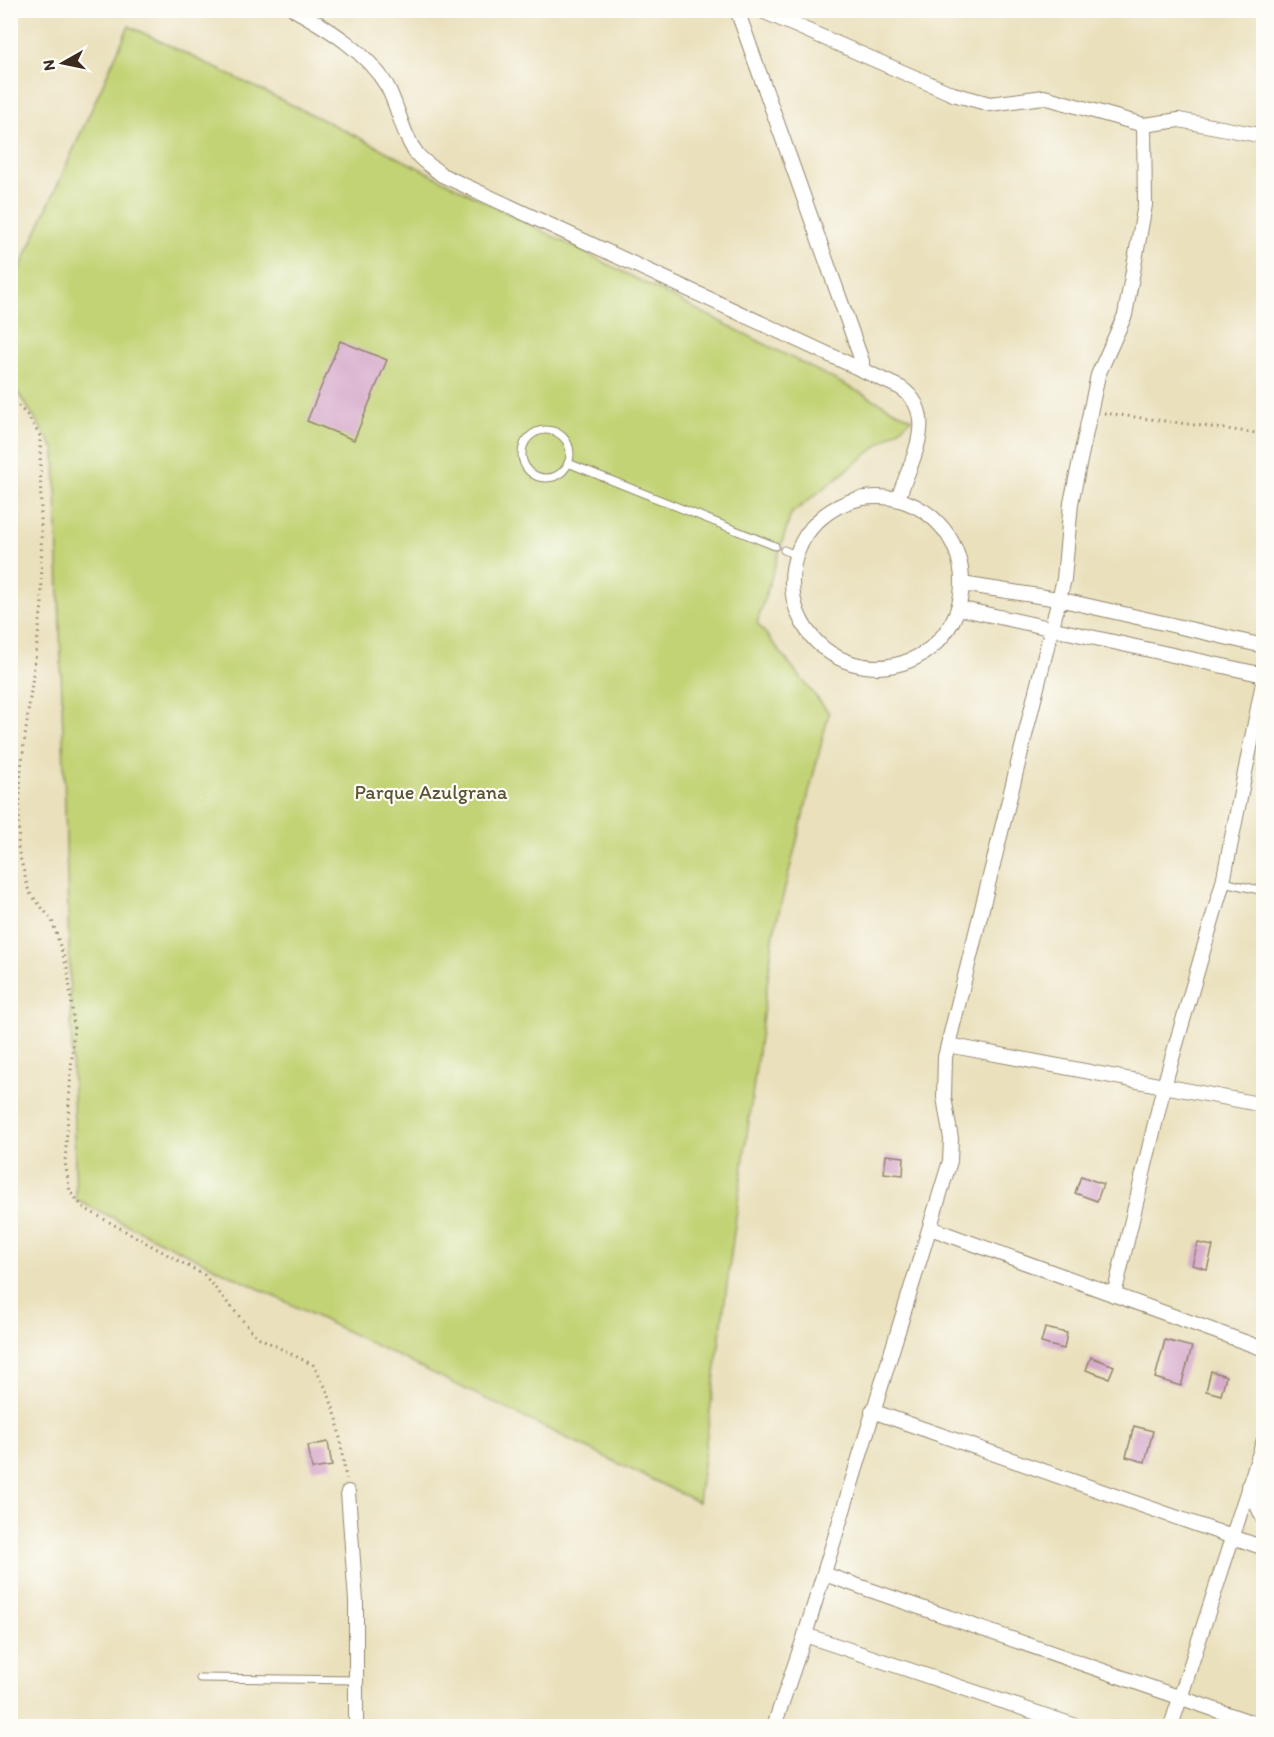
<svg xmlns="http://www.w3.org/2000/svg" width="1274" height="1737" viewBox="0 0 1274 1737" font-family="Itim,sans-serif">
	<rect width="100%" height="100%" fill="#fdfcf7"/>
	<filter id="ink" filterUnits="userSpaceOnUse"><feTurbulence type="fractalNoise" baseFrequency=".0167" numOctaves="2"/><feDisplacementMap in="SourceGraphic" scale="12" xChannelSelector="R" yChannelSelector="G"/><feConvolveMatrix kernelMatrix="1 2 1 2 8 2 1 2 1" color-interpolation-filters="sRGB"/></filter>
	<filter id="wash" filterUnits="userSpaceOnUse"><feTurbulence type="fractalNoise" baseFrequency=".008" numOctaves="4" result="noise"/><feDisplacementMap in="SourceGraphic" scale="24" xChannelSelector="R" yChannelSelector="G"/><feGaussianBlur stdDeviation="1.35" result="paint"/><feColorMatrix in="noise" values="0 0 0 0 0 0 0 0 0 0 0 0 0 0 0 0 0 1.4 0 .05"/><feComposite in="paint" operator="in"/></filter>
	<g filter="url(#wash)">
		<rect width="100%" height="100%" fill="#eae0bc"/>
		<!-- green -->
		<polygon fill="#c2d375" stroke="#7e7e4a" stroke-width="1.5" points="129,26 352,134 912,419 791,514 757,623 829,713 774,932 698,1502 76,1200 55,450 11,382 11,288"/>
		<g id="blocks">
			<!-- building -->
			<g fill="#d6a9ca">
				<polygon points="340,341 387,360 354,440 307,421"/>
				<polygon points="886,1155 904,1157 903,1175 884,1173"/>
				<polygon points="1081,1176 1103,1184 1097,1201 1075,1193"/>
				<polygon points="1198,1243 1213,1246 1207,1269 1192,1265"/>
				<polygon points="1045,1328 1067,1333 1064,1349 1041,1343"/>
				<polygon points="1165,1340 1192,1347 1181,1386 1155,1378"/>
				<polygon points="1091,1357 1114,1366 1109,1378 1086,1370"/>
				<polygon points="1211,1371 1226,1376 1221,1395 1206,1391"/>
				<polygon points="1134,1426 1153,1431 1145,1462 1126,1457"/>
				<polygon points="328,1442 332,1466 312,1469 308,1446"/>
			</g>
		</g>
	</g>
	<g filter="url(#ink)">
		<use href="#blocks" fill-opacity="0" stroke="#92856d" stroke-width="1.5"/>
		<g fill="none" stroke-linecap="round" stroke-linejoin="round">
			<defs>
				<g id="lane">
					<circle cx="546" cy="454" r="24"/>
					<polyline points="568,463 775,546"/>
					<polyline points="784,550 795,555"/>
					<polyline points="1223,882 1264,891"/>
					<polyline points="200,1678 356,1680"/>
				</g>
				<g id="street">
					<path d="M295,10C329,29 367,52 387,86C399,108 402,134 417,154C423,162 434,168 442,175L901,388C940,415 910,462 898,499"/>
					<polyline points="737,10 862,361 862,370"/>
					<polyline points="760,10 953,94 990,104 1044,97 1144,125 1145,205 1125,315 1098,375 1071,503 1064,579 945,1057 944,1097 951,1139 950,1161 805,1635 774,1726"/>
					<polyline points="1144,125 1179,120 1264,136"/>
					<circle cx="877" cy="582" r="85"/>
					<polyline points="962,584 1058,599 1264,646"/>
					<polyline points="958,608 1264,675"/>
					<polyline points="948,1045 1264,1105"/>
					<polyline points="930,1228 1264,1349"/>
					<polyline points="1114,1295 1164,1086 1223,882 1264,678"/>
					<polyline points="872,1411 1264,1548"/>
					<polyline points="1248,1486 1264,1520"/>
					<polyline points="348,1492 356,1601 356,1726"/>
					<polyline points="824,1574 1262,1726"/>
					<polyline points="805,1635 1076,1726"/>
					<polyline points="1171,1726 1264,1440"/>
				</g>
			</defs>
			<!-- lane casing -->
			<use href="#lane" stroke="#92856d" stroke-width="9"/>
			<!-- street casing -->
			<use href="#street" stroke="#92856d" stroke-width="16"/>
			<!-- path -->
			<g stroke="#92856d" stroke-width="3" stroke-dasharray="1.5 4.5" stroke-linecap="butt">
				<polyline points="10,397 27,415 40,436 42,605 21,768 18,849 29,892 52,920 68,971 74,1026 65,1162 70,1192 84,1208 204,1275 256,1336 313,1365 327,1390 337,1419 346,1479"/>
				<polyline points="1104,413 1264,434"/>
			</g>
			<!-- lane -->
			<use href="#lane" stroke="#fff" stroke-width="7"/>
			<!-- street -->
			<use href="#street" stroke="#fff" stroke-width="14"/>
		</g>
	</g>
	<g text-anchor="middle" stroke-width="4.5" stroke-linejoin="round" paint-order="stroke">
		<!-- park labels -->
		<g font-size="20" fill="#5d5434" stroke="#fdfcf7">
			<text x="431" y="799">Parque Azulgrana</text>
		</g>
	</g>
	<!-- margin -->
	<rect width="1274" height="1737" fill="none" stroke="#fdfcf7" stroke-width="36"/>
	<!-- north arrow -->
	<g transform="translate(63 63) rotate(261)" stroke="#fdfcf7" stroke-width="4.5" paint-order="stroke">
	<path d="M0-4.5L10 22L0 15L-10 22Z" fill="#3b2a1e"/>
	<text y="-9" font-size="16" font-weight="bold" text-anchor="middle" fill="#3b2a1e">N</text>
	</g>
</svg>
